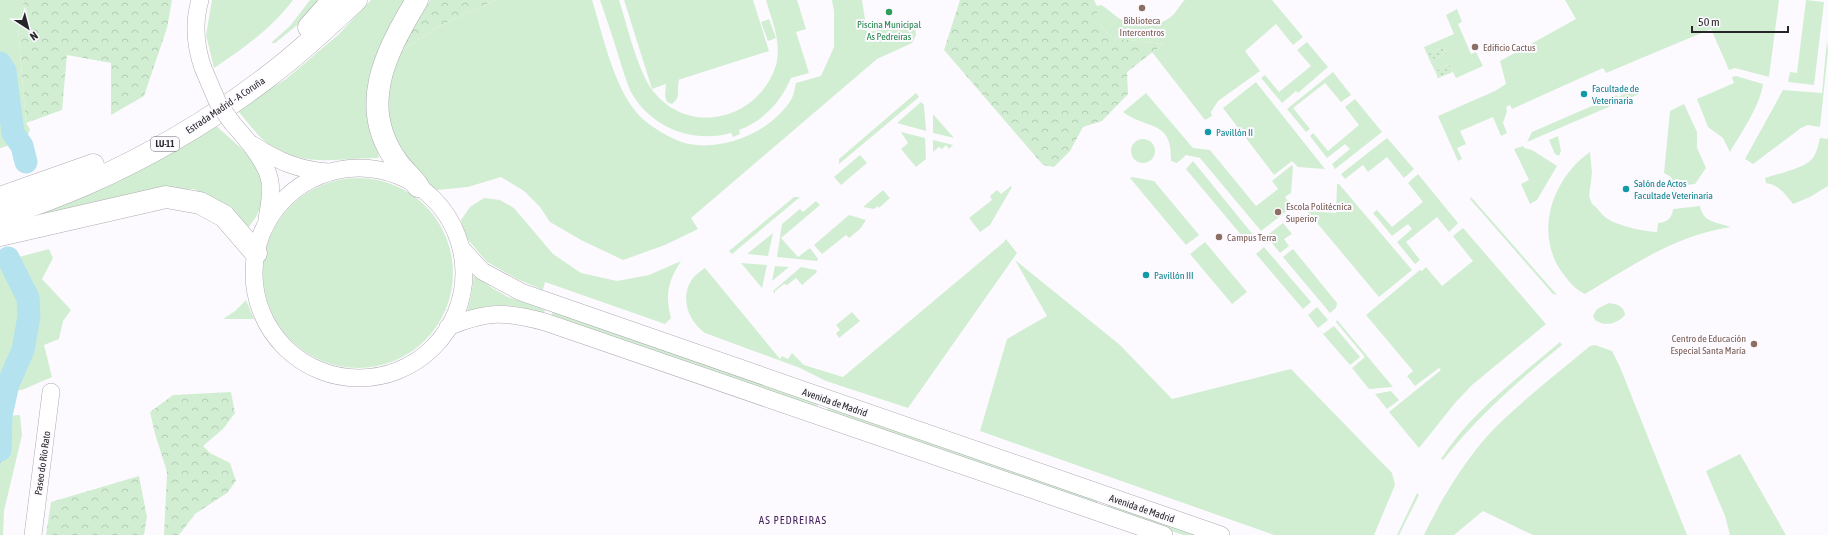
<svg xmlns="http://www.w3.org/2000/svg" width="1828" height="535" viewBox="0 0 1828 535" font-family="'Asap Condensed',sans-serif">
	<defs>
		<pattern id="forest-crowns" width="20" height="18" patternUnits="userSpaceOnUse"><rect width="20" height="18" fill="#d1eed2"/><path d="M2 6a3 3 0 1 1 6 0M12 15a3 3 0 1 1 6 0" fill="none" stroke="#b3ccb4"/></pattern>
		<pattern id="garden-dots" width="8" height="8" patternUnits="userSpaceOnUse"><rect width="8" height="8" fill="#d1eed2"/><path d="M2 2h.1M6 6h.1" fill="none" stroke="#b3ccb4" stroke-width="1.8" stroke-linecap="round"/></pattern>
		<pattern id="water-rules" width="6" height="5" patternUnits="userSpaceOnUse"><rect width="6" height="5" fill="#b4e2ef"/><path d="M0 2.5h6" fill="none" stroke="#9bc2cd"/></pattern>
	</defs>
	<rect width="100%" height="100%" fill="#fdfaff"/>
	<!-- green -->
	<g fill="#d1eed2">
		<polygon points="0,0 24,0 18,27 26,123 30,129 26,141 0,148"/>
		<path d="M212,0H293C271,29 244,48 214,68L206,35Z"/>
		<polygon points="310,0 324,0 311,14 275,43 271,43 290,26"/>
		<path d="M371,0H409L369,98L379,158C342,158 298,169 266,142C255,133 246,120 237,110L286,79L338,35Z"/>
		<path d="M496,0H592C603,35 613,85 637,113C647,125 673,141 689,144C726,151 773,131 792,98C794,93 795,87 796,83L821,76L834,47V12L832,0H862L867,32L915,24L916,35L912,43L877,59L691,218L698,229L665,245L623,260L581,240L550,222L540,207L524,191L501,177L468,187L437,190L416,172L393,138L388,116L386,92L400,52L439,26Z"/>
		<path d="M600,0H619C627,25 638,72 653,91C689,137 759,120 776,65C782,43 772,21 766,0H797L806,29L796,32L809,73L791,78C781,102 763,121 739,130L740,134L733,137L731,133C692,144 649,127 630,90C626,81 623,70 620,61C614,41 607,20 600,0Z"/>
		<path d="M624,0H753L769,51L678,80L679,81C676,90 682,97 672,104L667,102L665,96L666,84L652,89Z"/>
		<path d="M1185,0H1272L1303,37L1293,45L1276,24L1245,51L1260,71L1218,101L1211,112L1212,116L1205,120L1152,52L1163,44L1112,38L1097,22V6L1101,5C1109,9 1115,17 1124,21C1140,29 1160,27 1173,15C1178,10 1180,4 1185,0Z"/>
		<polygon points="1565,0 1779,0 1769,77 1735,68 1729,70 1711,29 1606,73 1603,68 1512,109 1510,105 1506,107 1507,111 1503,123 1507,133 1501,136 1493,117 1460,131 1466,144 1457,148 1462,159 1458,161 1438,116 1495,91 1506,84 1500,61 1576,19"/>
		<polygon points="1806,0 1824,2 1814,85 1788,82 1790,72 1797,73"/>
		<polygon points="1457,9 1462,22 1458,24 1471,54 1476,52 1483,66 1456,78 1449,64 1435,71 1430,61 1446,54 1443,47 1427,54 1424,47 1454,34 1446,15"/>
		<polygon points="769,19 776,38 768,41 761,22"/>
		<polygon points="1827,40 1828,51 1820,127 1808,125 1801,128 1753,164 1745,159 1783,90 1822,93"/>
		<polygon points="1307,42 1328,67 1298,93 1296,91 1282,103 1261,78 1265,75 1279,92 1311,66 1297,50"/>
		<polygon points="1333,72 1351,95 1341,102 1325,83 1293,108 1310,129 1306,132 1287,109"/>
		<path d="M1736,76L1763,84C1759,108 1742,131 1730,152L1723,138L1708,127L1697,99L1734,83L1732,77Z"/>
		<polygon points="1256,82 1325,169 1298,167 1292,161 1274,175 1223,108"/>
		<polygon points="1635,86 1639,94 1527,142 1532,132 1617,95 1618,97 1624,94 1623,91"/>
		<polygon points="916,93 919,97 839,164 839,159"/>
		<path d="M1146,93L1193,148L1210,150L1256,206L1278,189L1272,181L1292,165L1293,167L1291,193L1285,197L1292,207L1261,231L1200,158L1186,155L1177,163L1171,161C1172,119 1149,131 1123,112Z"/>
		<polygon points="1355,99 1382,132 1335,169 1332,164 1350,149 1345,144 1327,158 1310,136 1313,133 1328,151 1359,125 1345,107"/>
		<polygon points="921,102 924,105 926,131 897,123"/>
		<polygon points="1684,104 1697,132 1697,148 1706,168 1695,184 1675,186 1671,177 1664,173 1670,111"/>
		<polygon points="933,114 954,138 933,133"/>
		<polygon points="213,123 252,158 261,181 262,204 256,217 248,228 224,206 194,189 163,191 0,223"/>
		<polygon points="901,132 925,138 926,159 916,167 901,149 908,143"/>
		<polygon points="1558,136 1561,151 1559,156 1555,154 1549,140"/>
		<polygon points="1387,138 1414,169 1404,178 1387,157 1368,172 1363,165 1345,179 1341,174"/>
		<path d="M1820,138L1828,139V186L1810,197L1793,204C1785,194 1779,185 1766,183L1765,178C1777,174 1805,168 1812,159C1817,153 1818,145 1820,138Z"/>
		<circle cx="1143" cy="151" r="12"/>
		<polygon points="933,140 953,145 949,149 946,145 942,149 939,147 933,152"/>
		<polygon points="1523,146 1524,148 1532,150 1557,166 1537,200 1530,204 1521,184 1529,180 1514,149"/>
		<path d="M1590,152L1592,173L1589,196L1592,204C1598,208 1600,213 1605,217C1617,226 1642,231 1657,232L1658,223C1668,222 1672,218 1673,209L1700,206C1703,223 1717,222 1731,227C1676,235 1631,266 1585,294C1574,289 1568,280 1561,271C1534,231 1553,178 1590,152Z"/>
		<polygon points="860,155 867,163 841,185 834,177"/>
		<polygon points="1193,161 1254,236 1247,242 1186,169"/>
		<polygon points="1418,174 1458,223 1449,232 1437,217 1406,242 1420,260 1415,264 1397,242 1412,229 1408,224 1392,236 1373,213 1377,210 1392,227 1423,202 1408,183"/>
		<polygon points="1132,177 1154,181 1199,235 1186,245 1130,178"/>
		<circle cx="358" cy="273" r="95"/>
		<polygon points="1337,184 1339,184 1412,270 1379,297 1307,211 1336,213"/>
		<polygon points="1011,186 1012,187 990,225 980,232 969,218 992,200 990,196 997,190 1001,194"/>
		<polygon points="883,190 890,198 879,208 878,206 874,209 863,207"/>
		<polygon points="794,197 800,197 732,254 729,251"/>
		<polygon points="1471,197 1557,295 1553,294 1470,199"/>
		<path d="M484,198L500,200L514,208L553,254L581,273L617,281L649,275L681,261C668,281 665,295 671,318L665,324L545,282L543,290L517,279L487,262L464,235L461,220L470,207Z"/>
		<polygon points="816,201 820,205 781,238 798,257 810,248 818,259 817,261 777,257 782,224 800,209 803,212"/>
		<polygon points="849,215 866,220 860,229 849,238 846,235 822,254 814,245"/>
		<polygon points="1283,223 1292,234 1284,239 1289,246 1280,253 1266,236"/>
		<polygon points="1463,228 1546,324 1472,385 1455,403 1419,448 1389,412 1441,370 1439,368 1415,386 1407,376 1413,371 1366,315 1420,270 1422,271 1426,267 1442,286 1473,261 1453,236"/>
		<polygon points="773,233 768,256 747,254"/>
		<path d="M1006,239L1017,253L908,408L826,381L800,368L705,333C688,321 679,297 693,278C696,274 701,271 705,268L780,359L782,356L788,359L792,353L804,365L843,377L1004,242Z"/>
		<polygon points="1205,242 1247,292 1232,304 1190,254"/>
		<polygon points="1264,247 1311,302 1303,309 1256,254"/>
		<polygon points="49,249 53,258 42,279 71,310 63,321 59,339 44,345 52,377 22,390 0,392 0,262"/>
		<polygon points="1293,249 1337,303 1336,308 1330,313 1283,257"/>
		<polygon points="1015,260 1120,345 1172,399 1291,369 1392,473 1395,485 1374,535 1274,535 980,431 1007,339 1047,316"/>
		<polygon points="741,263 767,265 762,288"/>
		<polygon points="775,266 789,267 772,281"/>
		<polygon points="801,267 816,270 817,272 802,285 796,278 787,285 784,284 775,291 775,294 773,291"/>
		<path d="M474,274L492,288L508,297L545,310L544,313C515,305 495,301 467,312L471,297Z"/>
		<polygon points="246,300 254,319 223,319 235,311"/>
		<path d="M1609,303C1617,304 1624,306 1625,315C1617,324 1605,327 1595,320L1593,316L1597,309Z"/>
		<polygon points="1317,307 1328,320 1318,328 1308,315"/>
		<polygon points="553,311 818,404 816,408 551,316"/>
		<polygon points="852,312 860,321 839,338 836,333 840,330 836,325"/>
		<polygon points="1337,320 1393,387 1369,389 1352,368 1365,357 1336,322"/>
		<polygon points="1334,326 1360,357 1350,365 1323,334"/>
		<path d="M1560,342L1562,345C1519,380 1478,416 1443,460L1441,459C1471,412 1518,378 1560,342Z"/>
		<path d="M1595,345L1612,351L1620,367L1687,535H1533L1483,511L1454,535H1424C1442,497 1471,450 1501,422C1529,395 1560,371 1590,346Z"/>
		<polygon points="1391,391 1399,400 1387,409 1375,394"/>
		<polygon points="828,407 1098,500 1097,504 826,412"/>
		<polygon points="20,415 22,435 4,511 3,535 0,535 0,465 7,443 4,416"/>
		<polygon points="1740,454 1786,535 1730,535 1725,516 1706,471"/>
		<polygon points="1417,493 1419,495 1399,535 1397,535"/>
		<polygon points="1109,503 1198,535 1183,535 1107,509"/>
	</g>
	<!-- forest -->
	<g fill="url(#forest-crowns)">
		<polygon points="24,0 172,0 167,28 144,96 111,115 111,63 67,55 62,110 26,123 18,27"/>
		<polygon points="430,0 496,0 439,26 400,52"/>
		<polygon points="960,0 1094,0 1097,6 1097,22 1112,38 1163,44 1127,72 1128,94 1102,121 1083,127 1070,151 1054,167 1043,165 944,50"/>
		<polygon points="231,392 235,413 223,429 203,446 210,453 230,463 236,481 227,493 195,514 179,535 164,535 167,472 155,434 150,412 173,395"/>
		<polygon points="139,476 147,517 144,535 46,535 51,502"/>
	</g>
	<!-- garden -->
	<g fill="url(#garden-dots)">
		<polygon points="1443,47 1446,54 1430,61 1427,54"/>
		<polygon points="1449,64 1453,72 1438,78 1435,71"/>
	</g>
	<!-- water -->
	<polygon fill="url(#water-rules)" points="0,416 4,416 7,443 0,465"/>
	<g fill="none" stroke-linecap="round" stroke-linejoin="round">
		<!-- river -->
		<g stroke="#b4e2ef" stroke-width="23">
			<polyline points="0,63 5,71 13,133 22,146 26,162"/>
			<polyline points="0,450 1,415 8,384 23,350 29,316 28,298 8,258"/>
		</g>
		<defs>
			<g id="minor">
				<path d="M200,0C193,24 195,45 203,68"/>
				<path d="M233,124C245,137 268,164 270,182C272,194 269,207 267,219"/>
				<path d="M253,145C278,161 298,170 328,172"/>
				<circle cx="359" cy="273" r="105"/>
				<polyline points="461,248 482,271 521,292 1221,535"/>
				<path d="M448,327C487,311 505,311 545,322L1164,535"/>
				<polyline points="33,535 51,392"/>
			</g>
			<g id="highway">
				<path d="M417,0C386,52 356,107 398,163C404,171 412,178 418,186"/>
				<polyline points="309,27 326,8 331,0"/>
				<polyline points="0,198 93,165"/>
				<path d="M0,215C29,208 58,196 86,184C149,156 211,120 266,78C297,55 327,27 356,0"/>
				<polyline points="0,235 166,197 200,203 224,216 256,253"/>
			</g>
		</defs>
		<!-- minor casing -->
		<use href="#minor" stroke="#aeabb1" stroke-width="18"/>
		<!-- highway casing -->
		<use href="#highway" stroke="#aeabb1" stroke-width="23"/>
		<!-- minor -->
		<use href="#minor" stroke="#fff" stroke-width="17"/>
		<!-- highway -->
		<use href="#highway" stroke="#fff" stroke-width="22"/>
		<defs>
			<polyline id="minor-bridge" points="203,68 218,103 233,124"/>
		</defs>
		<!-- minor-bridge casing -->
		<use href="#minor-bridge" stroke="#aeabb1" stroke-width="18" stroke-linecap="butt"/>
		<!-- minor-bridge -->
		<use href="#minor-bridge" stroke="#fff" stroke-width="17"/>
	</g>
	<!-- markers -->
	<g fill="#8d6e63" stroke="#fdfaff" stroke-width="1.5">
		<circle cx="1142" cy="8" r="4"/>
		<circle cx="1475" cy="47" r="4"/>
		<circle cx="1278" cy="212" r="4"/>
		<circle cx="1219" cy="237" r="4"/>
		<circle cx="1754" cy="344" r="4"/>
	</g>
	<circle fill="#2e9e5b" stroke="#fdfaff" stroke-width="1.5" cx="889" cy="12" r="4"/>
	<g fill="#0f9aa8" stroke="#fdfaff" stroke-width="1.5">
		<circle cx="1584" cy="94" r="4"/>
		<circle cx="1208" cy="132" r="4"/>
		<circle cx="1626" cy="189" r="4"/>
		<circle cx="1146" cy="275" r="4"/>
	</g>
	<g text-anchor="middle" stroke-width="4" stroke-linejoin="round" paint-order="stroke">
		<!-- shield labels -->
		<rect fill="#fdfaff" stroke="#666568" stroke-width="1" x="151" y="137" width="28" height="14" rx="3"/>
		<g font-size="9" font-weight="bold" fill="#262527">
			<text x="165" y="147">LU-11</text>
		</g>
		<!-- education labels -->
		<g font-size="10" fill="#785e54" stroke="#fdfaff" text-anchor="start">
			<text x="1142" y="24" text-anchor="middle">Biblioteca<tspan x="1142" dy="12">Intercentros</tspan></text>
			<text x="1483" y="51">Edificio Cactus</text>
			<text x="1286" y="210">Escola Politécnica<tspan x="1286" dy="12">Superior</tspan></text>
			<text x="1227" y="241">Campus Terra</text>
			<text x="1746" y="342" text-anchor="end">Centro de Educación<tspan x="1746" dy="12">Especial Santa María</tspan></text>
		</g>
		<!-- leisure labels -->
		<g font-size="10" fill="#27864d" stroke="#fdfaff">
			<text x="889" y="28">Piscina Municipal<tspan x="889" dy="12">As Pedreiras</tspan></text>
		</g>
		<!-- culture labels -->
		<g font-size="10" fill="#0d838f" stroke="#fdfaff" text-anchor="start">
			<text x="1592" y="92">Facultade de<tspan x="1592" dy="12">Veterinaria</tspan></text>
			<text x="1216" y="136">Pavillón II</text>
			<text x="1634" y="187">Salón de Actos<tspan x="1634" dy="12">Facultade Veterinaria</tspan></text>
			<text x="1154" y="279">Pavillón III</text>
		</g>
		<!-- street labels -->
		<g font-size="10" fill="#262527" stroke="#fdfaff">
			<text transform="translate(225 105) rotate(-34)" y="4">Estrada Madrid - A Coruña</text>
			<text transform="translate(835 402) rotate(19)" y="4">Avenida de Madrid</text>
			<text transform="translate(42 463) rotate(-82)" y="4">Paseo do Río Rato</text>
			<text transform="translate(1142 508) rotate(19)" y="4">Avenida de Madrid</text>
		</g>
		<!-- neighbourhood labels -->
		<g font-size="11" letter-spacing="1" fill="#46255e" stroke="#fdfaff">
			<text x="793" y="524">AS PEDREIRAS</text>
		</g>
	</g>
	<!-- north arrow -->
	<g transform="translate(28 28) rotate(144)" stroke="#fdfaff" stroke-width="3" paint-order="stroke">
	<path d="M0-3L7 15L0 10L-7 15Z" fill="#262527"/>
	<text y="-6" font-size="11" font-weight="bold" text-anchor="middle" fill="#262527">N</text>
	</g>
	<!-- scale -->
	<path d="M1692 26v6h96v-6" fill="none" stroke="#262527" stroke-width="2"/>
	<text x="1698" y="26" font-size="12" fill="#262527" stroke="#fdfaff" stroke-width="3" paint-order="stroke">50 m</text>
</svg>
